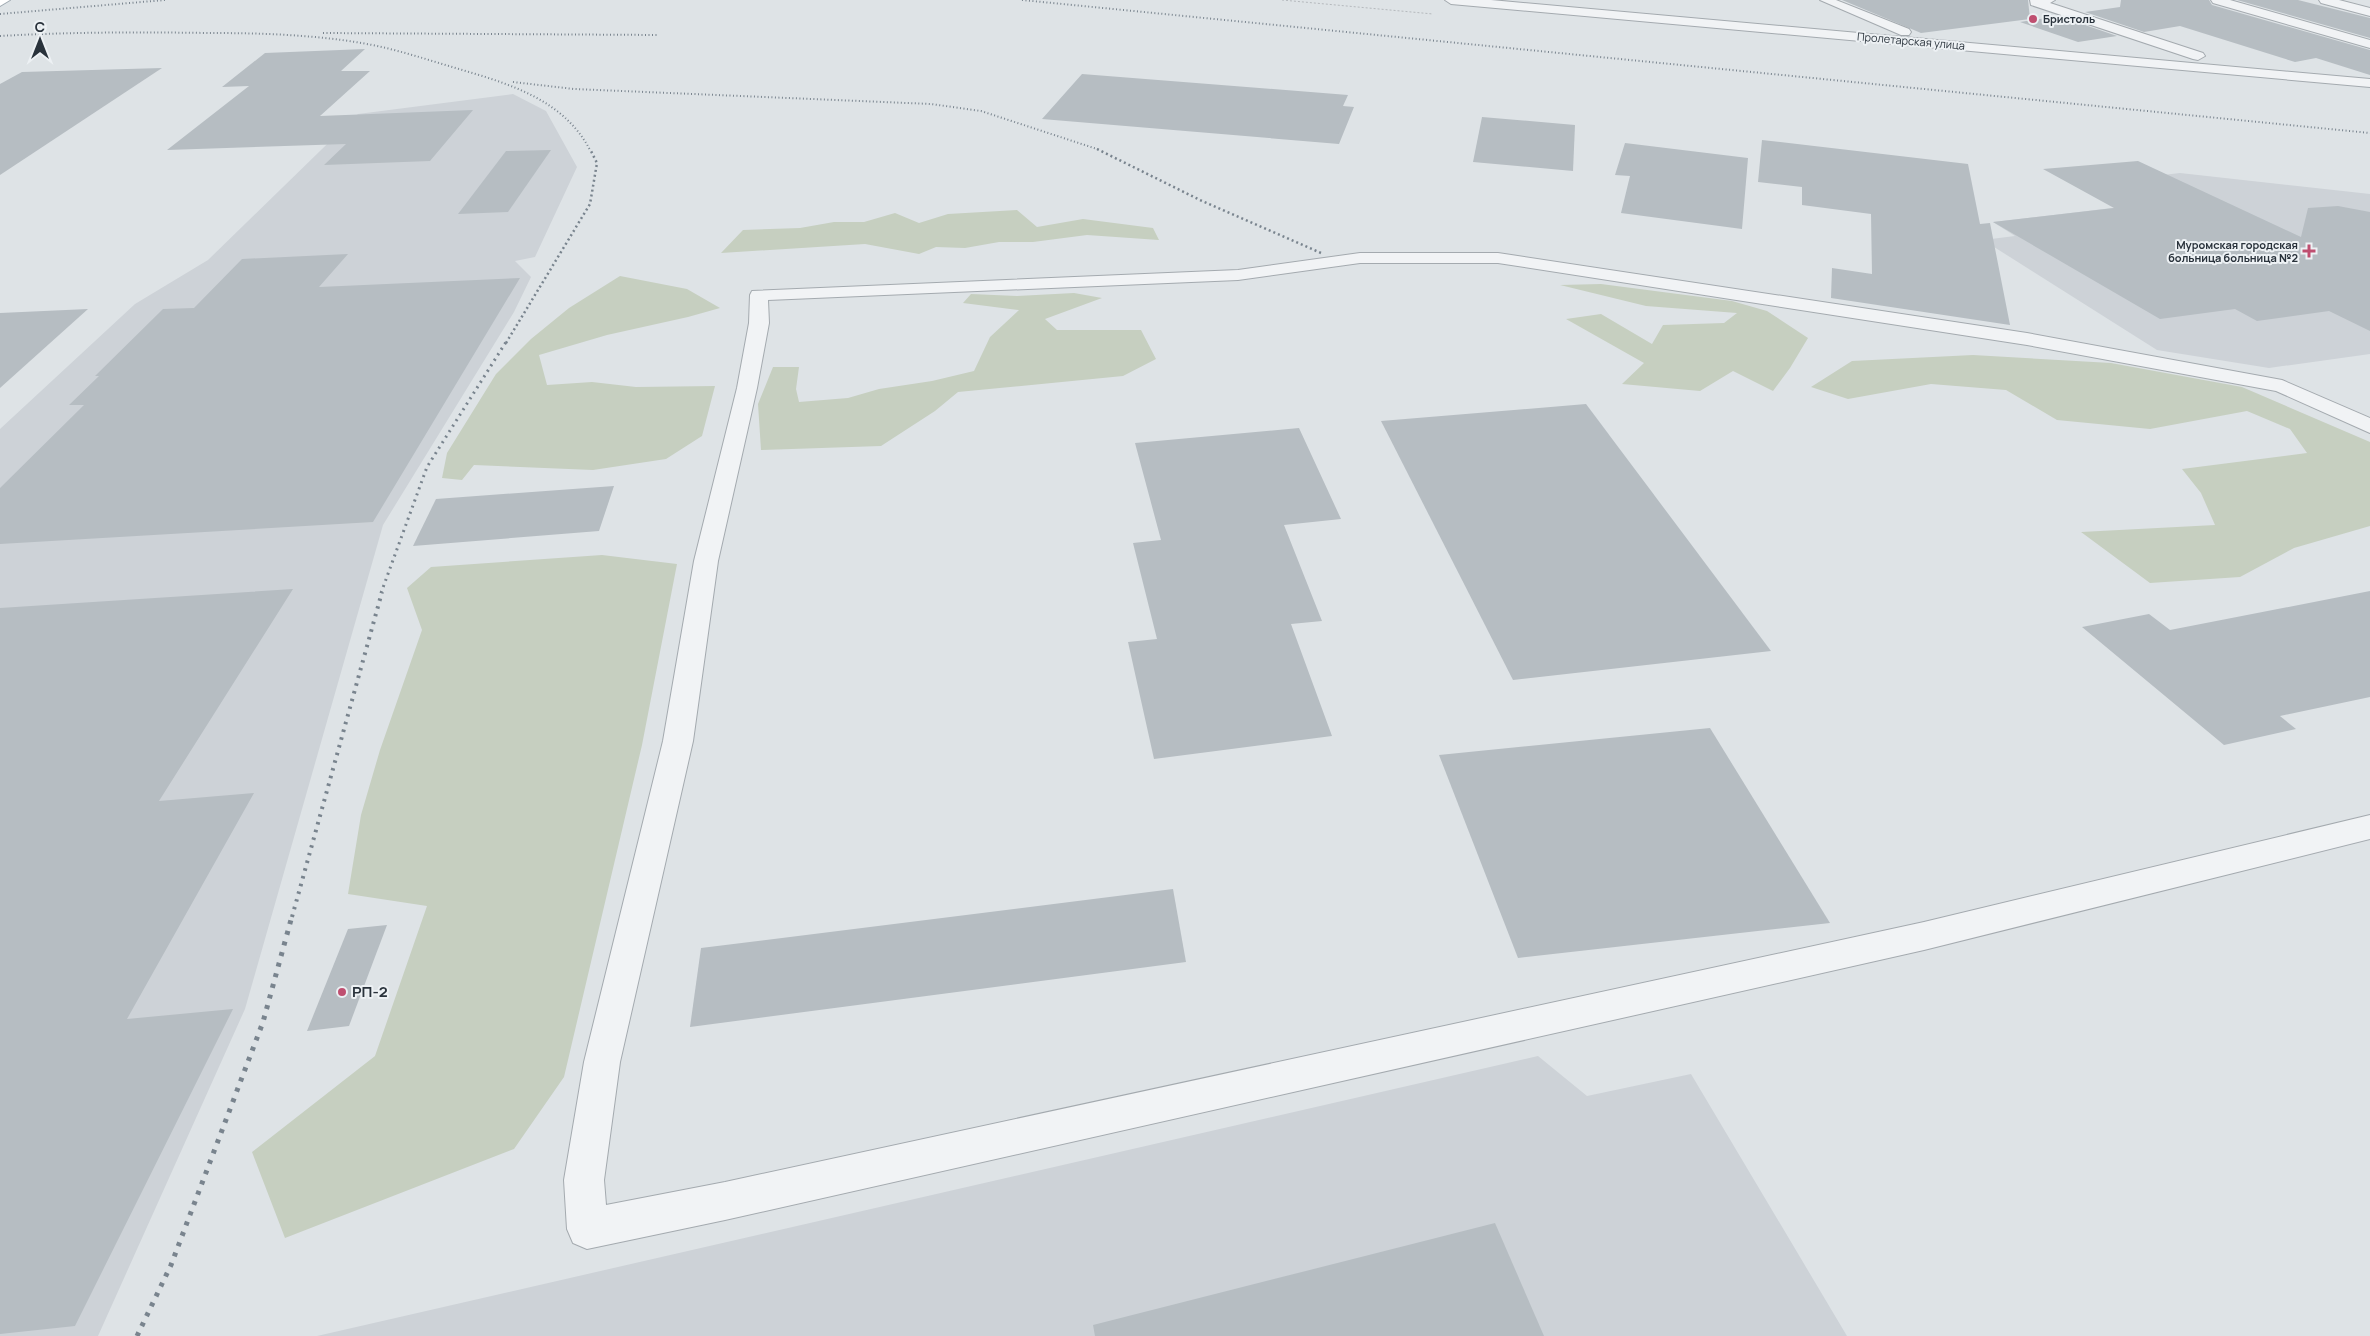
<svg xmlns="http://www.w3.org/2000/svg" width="2370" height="1336" viewBox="0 0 2370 1336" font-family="Manrope,sans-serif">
	<rect width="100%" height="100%" fill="#dee3e6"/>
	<!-- built -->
	<g fill="#cdd2d7">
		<polygon points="513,94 546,111 577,167 535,257 515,261 531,277 514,312 383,525 245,1009 98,1336 0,1336 0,429 135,304 208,260 358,114"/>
		<polygon points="2180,173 2370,194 2370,354 2269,368 2157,350 1983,240 2015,236 1993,222 2146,204 2104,182"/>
		<polygon points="1538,1056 1587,1096 1691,1074 1847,1336 317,1336"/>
	</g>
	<!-- green -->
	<g fill="#c6cfc0">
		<polygon points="1017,210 1037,227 1083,219 1153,228 1159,240 1087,235 1033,242 999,242 965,248 936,247 919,254 865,244 721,253 743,230 800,228 834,222 864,222 895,213 919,223 948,214"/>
		<polygon points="620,276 687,289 720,308 688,317 607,335 539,355 547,385 592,382 636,387 715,386 702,436 666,459 593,470 474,465 462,480 442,478 447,453 496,374 531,339 569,308"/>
		<polygon points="1601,284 1732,301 1767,311 1808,338 1790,368 1773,391 1733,371 1700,391 1622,384 1644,363 1566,319 1601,314 1652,344 1663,325 1724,323 1737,313 1646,306 1560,285"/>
		<polygon points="1074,293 1102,298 1045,319 1057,330 1141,330 1156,359 1123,376 958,392 935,411 881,446 761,450 758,404 773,367 799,367 796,389 799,402 848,398 879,389 932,381 974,371 990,337 1019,310 963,303 971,294 1017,296"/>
		<polygon points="1973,355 2111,363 2242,387 2370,442 2370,526 2294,548 2240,577 2150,583 2081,532 2215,525 2201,493 2182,469 2307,453 2290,429 2247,411 2150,429 2057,420 2006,390 1931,384 1848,399 1811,387 1852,361"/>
		<polygon points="602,555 677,564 642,745 564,1077 514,1149 285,1238 252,1152 375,1056 427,906 348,894 361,815 380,750 422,630 407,588 431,567"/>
	</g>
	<!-- building -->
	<g fill="#b6bdc2">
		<polygon points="1842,0 2028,0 2030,19 1921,33"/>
		<polygon points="2121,0 2209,0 2212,5 2370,50 2370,75 2316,58 2295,62 2180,26 2144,32 2085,12 2120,7"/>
		<polygon points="2237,0 2298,0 2370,18 2370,38"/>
		<polygon points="2059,16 2117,36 2078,42 2020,22"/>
		<polygon points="365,49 341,71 370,71 320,116 473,110 430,161 324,165 346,144 167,150 249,86 222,87 265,53"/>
		<polygon points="162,68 0,175 0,84 22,72"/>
		<polygon points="1082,74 1348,95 1343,106 1354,107 1339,144 1042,119"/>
		<polygon points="1482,117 1575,125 1573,171 1473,162"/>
		<polygon points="1762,140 1968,164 1980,224 1990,223 2010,325 1831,298 1832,268 1872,274 1871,214 1802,205 1802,187 1758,182"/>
		<polygon points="1625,143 1748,158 1742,229 1621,213 1630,176 1615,175"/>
		<polygon points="551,150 508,212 458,214 506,151"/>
		<polygon points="2138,161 2301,237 2308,208 2338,206 2370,212 2370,331 2329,311 2257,321 2235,309 2160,319 1993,222 2114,208 2043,169"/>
		<polygon points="348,254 319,287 520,278 373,522 0,544 0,488 84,405 69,405 99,376 95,376 163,309 194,308 242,259"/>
		<polygon points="88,309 0,388 0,313"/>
		<polygon points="1586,404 1771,651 1513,680 1381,421"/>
		<polygon points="1299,428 1341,519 1284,525 1322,621 1291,624 1332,736 1154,759 1128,642 1157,639 1133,543 1161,540 1135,443"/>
		<polygon points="614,486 599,531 413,546 436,499"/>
		<polygon points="293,589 159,801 254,793 127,1019 233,1009 75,1326 0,1334 0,608"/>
		<polygon points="2370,591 2370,697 2280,716 2296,729 2224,745 2082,627 2149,614 2170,630"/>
		<polygon points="1710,728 1830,923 1518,958 1439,755"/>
		<polygon points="1173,889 1186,962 690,1027 701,948"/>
		<polygon points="387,925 349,1026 307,1031 348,929"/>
		<polygon points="1495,1223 1544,1336 1095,1336 1093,1325"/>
	</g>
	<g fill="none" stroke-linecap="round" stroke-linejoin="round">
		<defs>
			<g id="minor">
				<polygon points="1445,0 1491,0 2370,79 2370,87 1451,4"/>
				<polygon points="1820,0 1836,0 1909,29 1911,32 1909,35 1901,35"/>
				<polygon points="2030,0 2055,0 2050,3 2203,53 2205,56 2198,60 2193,59 2031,5"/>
				<polygon points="2211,0 2230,0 2370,40 2370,48 2213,3"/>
				<polygon points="2319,0 2339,0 2370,8 2370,16 2321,3"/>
				<polygon points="1360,253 1498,253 2027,333 2282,380 2370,418 2370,433 2276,391 2027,345 1498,263 1360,263 1238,280 768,300 769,323 757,388 718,561 693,741 620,1062 604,1180 606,1205 725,1182 1924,922 2370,815 2370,839 1924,950 725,1220 587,1249 573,1243 567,1229 564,1180 584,1062 663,741 694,561 737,388 749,323 750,295 752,291 1238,270"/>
			</g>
			<polygon id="major" points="0,0 10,0 0,6"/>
		</defs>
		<!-- minor casing -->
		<use href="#minor" stroke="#a4aaaf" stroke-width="2"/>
		<!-- major casing -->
		<use href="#major" stroke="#9fa9b1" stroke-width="2"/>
		<!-- path -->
		<polyline stroke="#b5b9bd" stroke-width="1" stroke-dasharray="2 2" stroke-linecap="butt" points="1282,0 1433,14"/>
		<!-- minor -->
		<use href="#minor" fill="#f1f3f5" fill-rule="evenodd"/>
		<!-- major -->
		<use href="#major" fill="#fff" fill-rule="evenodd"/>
		<!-- rail-far4 -->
		<g stroke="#79848e" stroke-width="2" stroke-dasharray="1 2.5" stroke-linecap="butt">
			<polyline points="1022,0 2370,133"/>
			<polyline points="0,14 165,0"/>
			<polyline points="323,33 659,35"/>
			<path d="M0,36C70,32 139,32 209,33C265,33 331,35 386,48C411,54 435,62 459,69C510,84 564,100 590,150"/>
			<polyline points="513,82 574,89 931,104 981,111 1100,150"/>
		</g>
		<!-- rail-far3 -->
		<g stroke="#79848e" stroke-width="2.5" stroke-dasharray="2 3" stroke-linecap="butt">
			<polyline points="1097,149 1200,200 1321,253"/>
			<polyline points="506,343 590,204 597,163 590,149"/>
		</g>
		<!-- rail-far2 -->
		<polyline stroke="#79848e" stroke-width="3" stroke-dasharray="2 4.5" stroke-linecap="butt" points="381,593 427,467 506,342"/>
		<!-- rail-far1 -->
		<polyline stroke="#79848e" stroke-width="4" stroke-dasharray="2.5 5.5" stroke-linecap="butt" points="292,917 382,592"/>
		<!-- rail -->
		<polyline stroke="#79848e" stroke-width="5" stroke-dasharray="4 7" stroke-linecap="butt" points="137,1336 171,1265 263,1022 292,916"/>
	</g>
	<!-- markers -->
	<g fill="#bf4f70" stroke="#edf1f4" stroke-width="2">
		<circle cx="2033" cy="19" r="5"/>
		<path d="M2306.5 243.5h5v5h5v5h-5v5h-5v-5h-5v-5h5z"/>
		<circle cx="342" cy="992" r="5"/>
	</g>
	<g text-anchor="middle" stroke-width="4" stroke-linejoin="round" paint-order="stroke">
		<!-- far-poi labels -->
		<g font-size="11" font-weight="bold" fill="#29323b" stroke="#edf1f4" text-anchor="start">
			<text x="2043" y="23">Бристоль</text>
			<text x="2298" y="249" text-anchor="end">Муромская городская<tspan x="2298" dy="13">больница больница №2</tspan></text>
		</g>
		<!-- far-street labels -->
		<g font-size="11" fill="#29323b" stroke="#edf1f4">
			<text transform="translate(1911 41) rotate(5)" y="4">Пролетарская улица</text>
		</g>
		<!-- near-poi labels -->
		<g font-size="15" font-weight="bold" fill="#29323b" stroke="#edf1f4" text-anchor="start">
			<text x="352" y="997">РП-2</text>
		</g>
	</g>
	<!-- north arrow -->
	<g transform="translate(40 40)" stroke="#edf1f4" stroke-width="4" paint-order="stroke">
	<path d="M0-4L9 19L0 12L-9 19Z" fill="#29323b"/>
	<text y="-8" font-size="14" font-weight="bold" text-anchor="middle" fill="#29323b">С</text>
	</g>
</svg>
